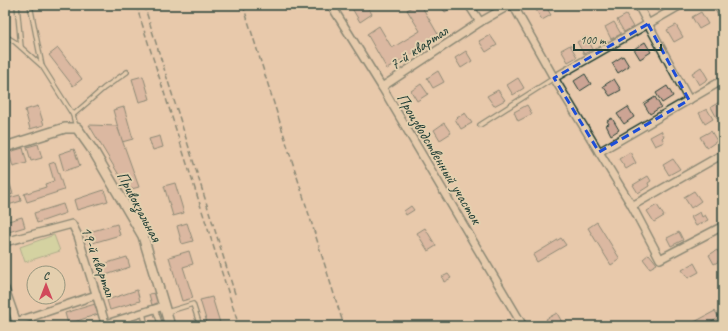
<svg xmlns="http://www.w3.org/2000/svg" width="728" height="331" viewBox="0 0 728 331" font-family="Caveat,sans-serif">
	<rect width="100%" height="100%" fill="#e8c9ac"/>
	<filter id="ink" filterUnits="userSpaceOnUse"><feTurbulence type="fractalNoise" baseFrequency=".025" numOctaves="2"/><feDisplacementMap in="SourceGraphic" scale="8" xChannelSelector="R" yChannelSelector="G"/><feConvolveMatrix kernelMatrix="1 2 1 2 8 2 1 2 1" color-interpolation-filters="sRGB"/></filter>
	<g filter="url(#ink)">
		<!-- green -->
		<polygon fill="#bcdd96" stroke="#6e8d65" points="54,235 60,251 25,262 20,247"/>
		<!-- building -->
		<g fill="#cca494" stroke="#1f3d34">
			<polygon points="350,5 366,5 372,14 360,22"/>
			<polygon points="415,5 421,5 440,38 387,69 367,34 379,26 392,48 420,31 407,10"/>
			<polygon points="440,5 456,5 445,12"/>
			<polygon points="540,5 545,5 551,15 542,20 535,8"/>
			<polygon points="654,5 666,5 666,6 657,11"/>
			<polygon points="712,5 723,5 723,15 719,17"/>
			<polygon points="701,12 708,24 699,29 692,17"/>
			<polygon points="626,15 633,27 624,32 617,20"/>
			<polygon points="614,22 621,34 611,39 605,27"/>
			<polygon points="676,25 683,37 674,42 667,30"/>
			<polygon points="490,35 497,45 486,52 479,41"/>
			<polygon points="586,37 593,49 584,54 577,42"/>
			<polygon points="645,42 651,52 640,59 634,49"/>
			<polygon points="570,45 577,57 568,62 561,50"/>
			<polygon points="58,48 82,79 73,86 49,55"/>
			<polygon points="466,51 472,61 461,68 455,58"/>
			<polygon points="623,56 629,66 618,73 612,63"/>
			<polygon points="701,67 708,79 699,85 692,73"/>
			<polygon points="438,71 444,82 433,88 427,78"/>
			<polygon points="585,74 591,84 580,91 574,81"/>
			<polygon points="143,76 150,99 139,102 132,79"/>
			<polygon points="518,78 524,88 513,95 507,85"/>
			<polygon points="614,79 621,90 610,96 603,86"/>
			<polygon points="421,84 428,94 417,101 411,91"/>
			<polygon points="667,86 673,96 662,103 656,93"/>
			<polygon points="498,90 505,100 494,106 487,96"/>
			<polygon points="655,97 661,107 650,114 644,104"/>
			<polygon points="721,101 723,105 723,115 717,118 711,107"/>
			<polygon points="527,105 532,114 518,121 514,112"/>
			<polygon points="38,106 44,125 30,129 25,110"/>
			<polygon points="124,107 133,139 122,142 113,110"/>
			<polygon points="628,107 634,117 624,124 617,114"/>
			<polygon points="707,109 713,119 705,124 699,113"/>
			<polygon points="465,113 472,123 461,129 455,119"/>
			<polygon points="612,118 619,130 611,135 606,125 609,124 607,121"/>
			<polygon points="444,123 451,133 440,140 434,130"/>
			<polygon points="89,125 117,126 139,187 128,190"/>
			<polygon points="661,131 664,136 662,138 664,142 655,146 650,137"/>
			<polygon points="711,131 717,141 707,148 700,137"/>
			<polygon points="160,136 163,147 153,150 149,139"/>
			<polygon points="38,144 42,158 31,161 27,147"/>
			<polygon points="23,148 27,163 13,167 9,152"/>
			<polygon points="74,149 80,166 64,171 59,154"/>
			<polygon points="630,152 636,163 626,169 619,159"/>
			<polygon points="673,159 680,169 669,175 663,165"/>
			<polygon points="55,162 64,190 27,202 24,194 46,187 45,184 54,181 49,164"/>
			<polygon points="5,169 13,194 5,196"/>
			<polygon points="648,176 651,181 648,183 649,186 638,193 633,185"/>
			<polygon points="175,183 184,213 173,216 164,186"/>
			<polygon points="104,190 108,201 77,210 74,200"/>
			<polygon points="694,191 701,201 691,208 684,197"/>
			<polygon points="20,195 21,201 5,206 5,199"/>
			<polygon points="63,204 66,213 37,223 34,213"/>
			<polygon points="657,205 664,216 654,222 647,211"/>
			<polygon points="411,206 414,210 406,215 404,211"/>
			<polygon points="700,212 702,217 705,215 708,220 696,226 691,217"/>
			<polygon points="22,217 25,227 5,233 5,222"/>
			<polygon points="597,222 620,259 611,265 588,228"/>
			<polygon points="187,223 193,241 182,244 177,226"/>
			<polygon points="117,224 120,235 89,244 86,233"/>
			<polygon points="425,228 436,246 428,251 417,233"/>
			<polygon points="679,232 683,240 671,246 667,238"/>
			<polygon points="561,238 566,245 537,262 533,255"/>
			<polygon points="717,250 720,255 723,253 723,259 714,264 709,255"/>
			<polygon points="189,251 193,264 183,267 193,298 182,301 169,257"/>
			<polygon points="649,254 657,264 650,268 643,259"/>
			<polygon points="127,257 130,267 100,277 97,266"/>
			<polygon points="694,263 699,272 688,278 682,270"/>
			<polygon points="448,274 451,278 444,282 442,277"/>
			<polygon points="137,290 140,301 110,310 107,300"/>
			<polygon points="155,293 158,303 152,305 149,294"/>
			<polygon points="212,297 221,326 208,326 200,300"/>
			<polygon points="95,304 98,314 68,324 65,313"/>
			<polygon points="715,311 719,318 704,326 687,326"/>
			<polygon points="557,313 564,326 550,326 546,319"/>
		</g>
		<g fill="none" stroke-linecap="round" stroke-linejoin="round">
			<defs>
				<g id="service">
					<polyline points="17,5 21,47"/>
					<polyline points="30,5 42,66 73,115 76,127"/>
					<polyline points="5,36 15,42 42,66"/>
					<polyline points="73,115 104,88 127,72"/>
					<polyline points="480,125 554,78"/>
					<polyline points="155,309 161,326"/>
					<polyline points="167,312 193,304 200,326"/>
					<polyline points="143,313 146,326"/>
				</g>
				<g id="minor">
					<polyline points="331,5 382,87 523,326"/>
					<polyline points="469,5 480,22"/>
					<polyline points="513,5 554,78 632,206 660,259 723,226"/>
					<polyline points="638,5 689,100"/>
					<polyline points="554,78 681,5"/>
					<polyline points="382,87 480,22 510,5"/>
					<polyline points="599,152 723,80"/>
					<polyline points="632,206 723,154"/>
					<polyline points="5,242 72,224 78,236 106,326"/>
					<polyline points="5,289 18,326"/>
					<polyline points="16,322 96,295"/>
					<polyline points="100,326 164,306"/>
				</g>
				<polyline id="tertiary" points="5,147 65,128 77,128 94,152 143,236 170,326"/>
			</defs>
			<!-- service casing -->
			<use href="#service" stroke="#1f3d34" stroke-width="6"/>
			<!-- minor casing -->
			<use href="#minor" stroke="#1f3d34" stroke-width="10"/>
			<!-- tertiary casing -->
			<use href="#tertiary" stroke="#1f3d34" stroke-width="12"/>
			<!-- service -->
			<use href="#service" stroke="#e4cfae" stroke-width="3.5"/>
			<!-- minor -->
			<use href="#minor" stroke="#e4cfae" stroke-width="7"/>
			<!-- tertiary -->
			<use href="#tertiary" stroke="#e4cfae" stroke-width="9"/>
			<!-- rail -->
			<g stroke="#1f3d34" stroke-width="1.5" stroke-dasharray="6 3" stroke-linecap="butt">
				<polyline points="136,5 239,326"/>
				<polyline points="144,5 236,297"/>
				<polyline points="243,5 344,326"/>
			</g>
		</g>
	</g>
	<!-- marked area -->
	<path d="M0 0H728V331H0ZM648,24L689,100L599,152L554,78Z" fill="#e8c9ac" fill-opacity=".55" fill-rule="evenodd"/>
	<path fill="none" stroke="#1d4ed8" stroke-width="3" stroke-dasharray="8 5" stroke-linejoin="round" d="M648,24L689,100L599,152L554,78Z"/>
	<g text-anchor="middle" stroke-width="4" stroke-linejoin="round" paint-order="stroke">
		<!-- street labels -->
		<g font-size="16" fill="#1f3d34" stroke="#e4cfae">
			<text transform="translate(418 47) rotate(-34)" y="6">7-й квартал</text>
			<text transform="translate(440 158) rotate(59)" y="6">Производственный участок</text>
			<text transform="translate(140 206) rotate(62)" y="6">Привокзальная</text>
			<text transform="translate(99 261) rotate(70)" y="6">19-й квартал</text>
		</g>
	</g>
	<!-- margin -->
	<rect width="728" height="331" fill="none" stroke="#e4cfae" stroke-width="20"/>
	<rect x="10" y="10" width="708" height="311" fill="none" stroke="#1f3d34" stroke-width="1.5" filter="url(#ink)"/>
	<!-- north arrow -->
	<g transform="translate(46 285)"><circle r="19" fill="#e4cfae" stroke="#95957d"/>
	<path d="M0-3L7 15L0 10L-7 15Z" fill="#d1495b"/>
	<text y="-6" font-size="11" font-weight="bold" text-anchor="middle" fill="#1f3d34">С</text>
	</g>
	<!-- scale -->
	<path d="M574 44v6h87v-6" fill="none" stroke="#1f3d34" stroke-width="2"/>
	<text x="580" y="44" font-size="12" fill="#1f3d34" stroke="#e4cfae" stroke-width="3" paint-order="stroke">100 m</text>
</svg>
